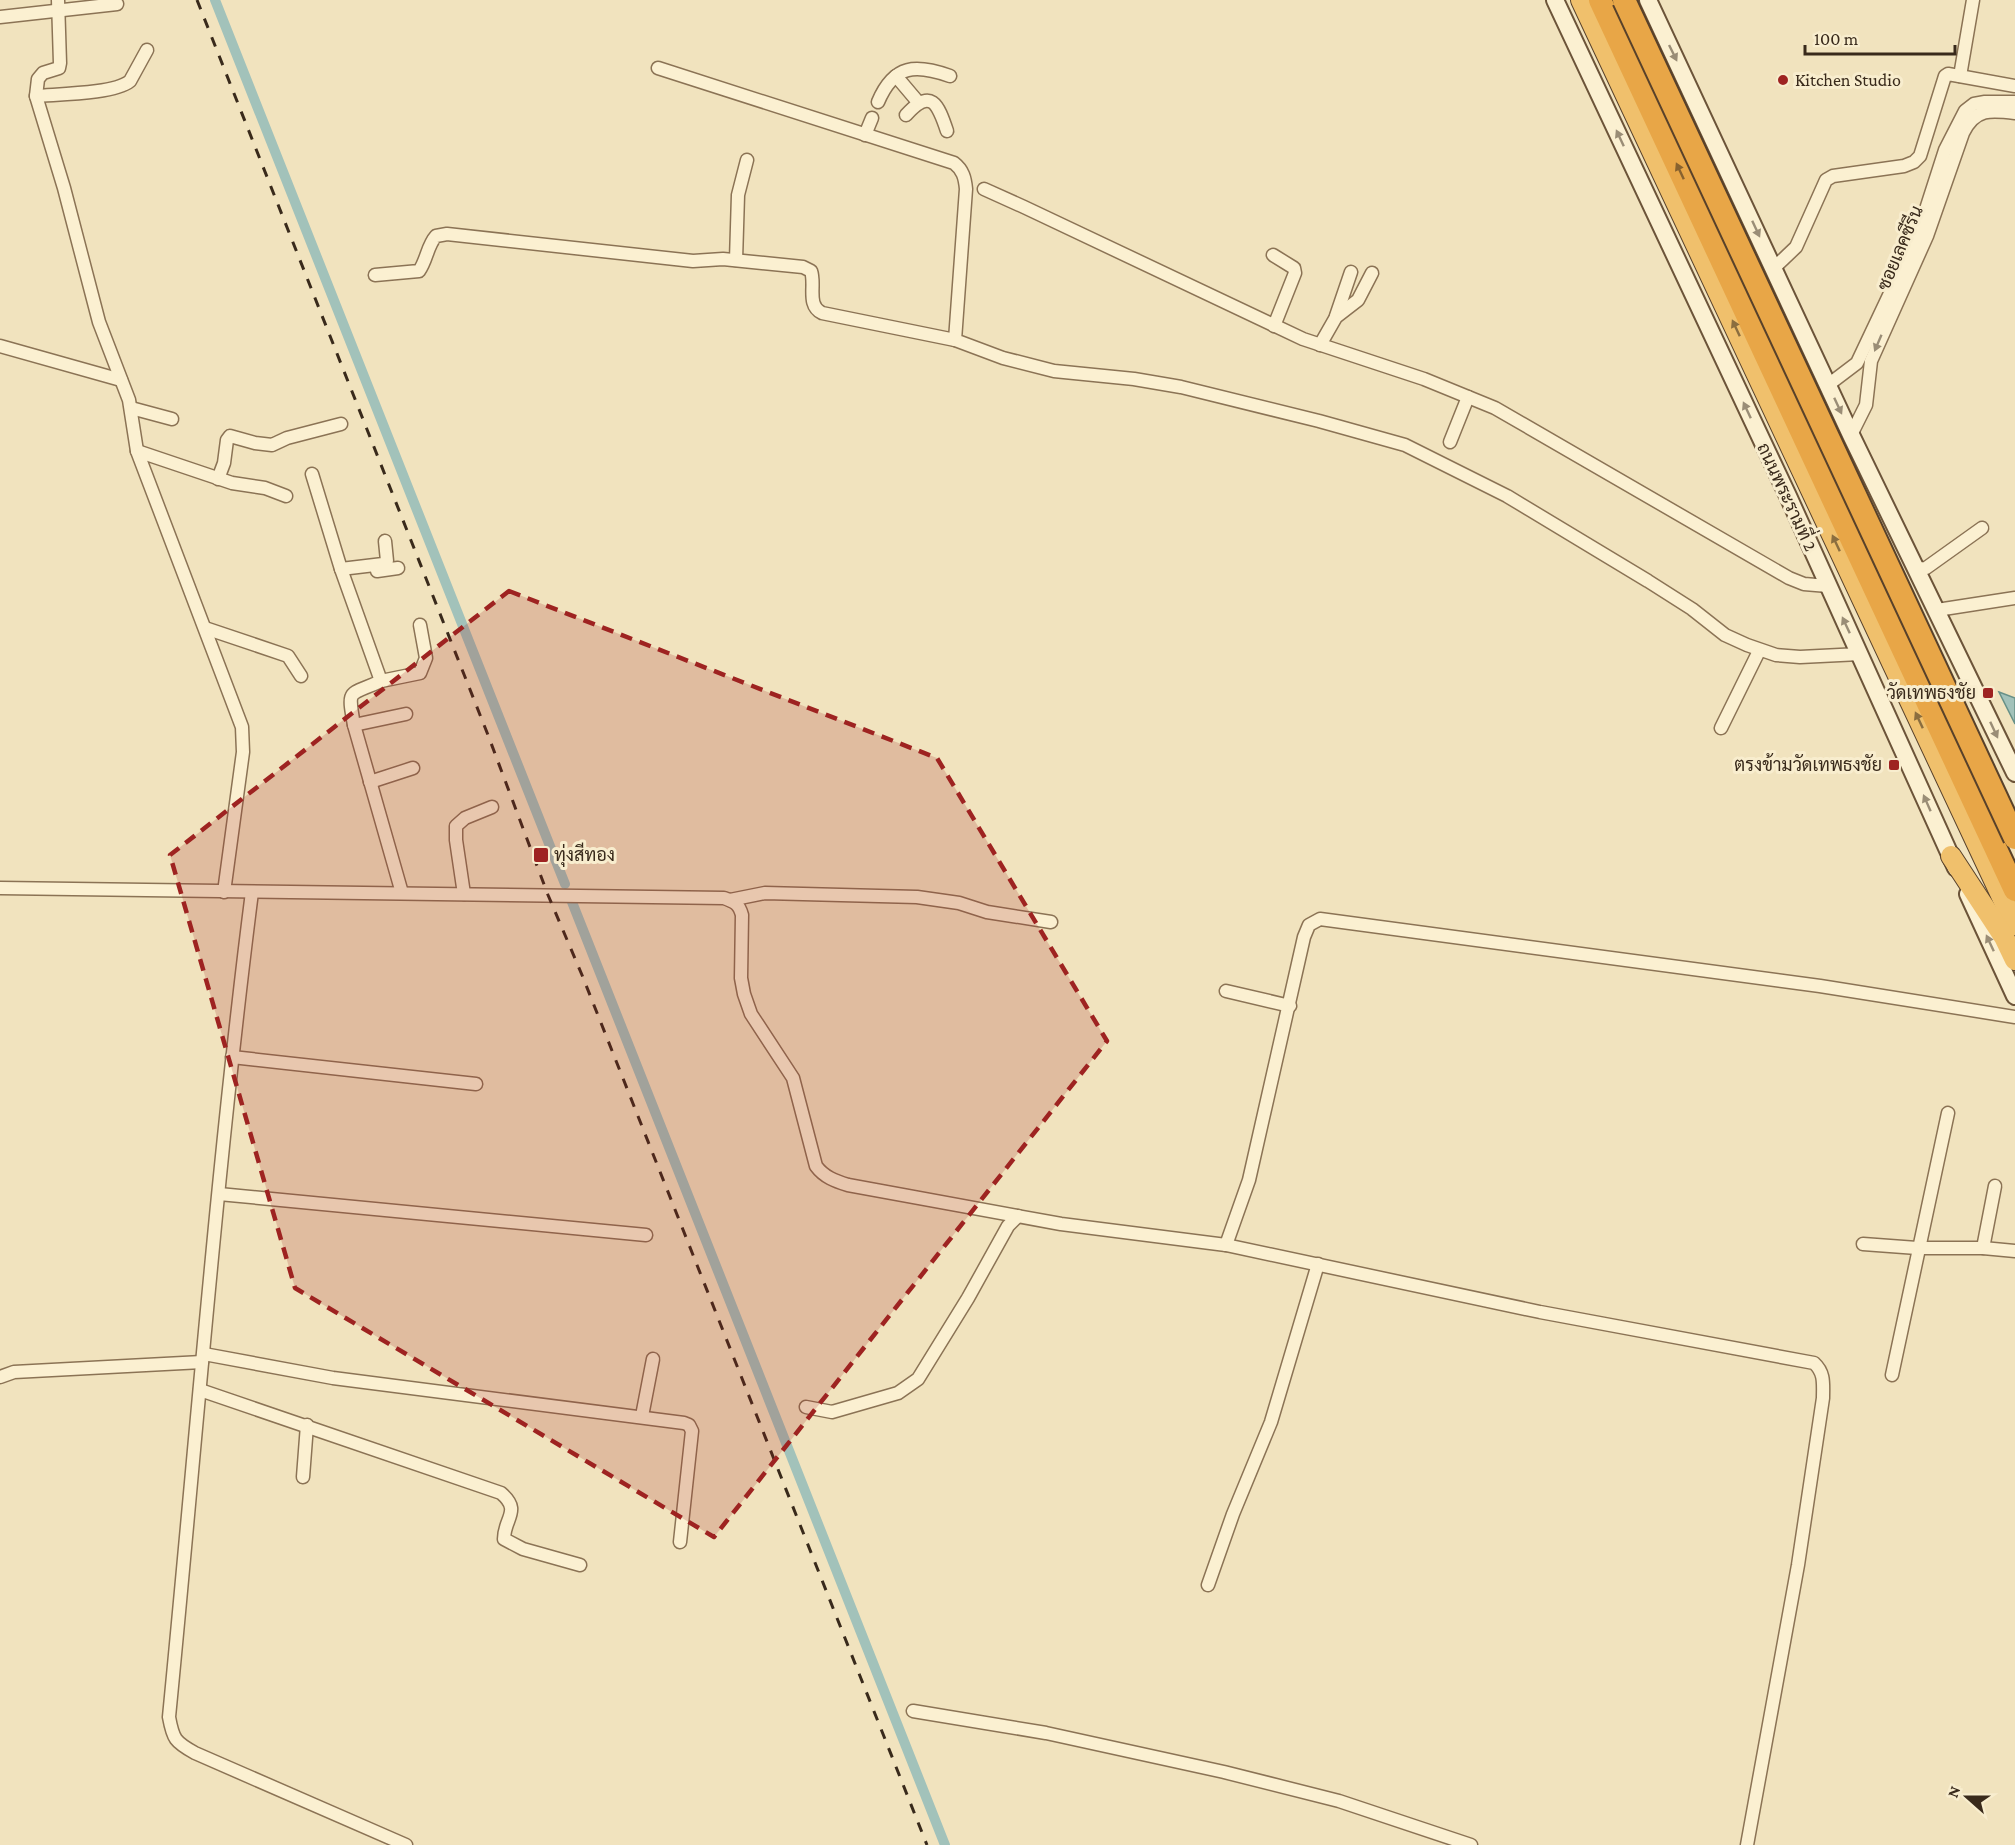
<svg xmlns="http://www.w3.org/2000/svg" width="2015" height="1845" viewBox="0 0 2015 1845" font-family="'Crimson Pro',Sarabun,serif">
	<rect width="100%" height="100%" fill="#f1e3be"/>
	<!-- water -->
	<polygon fill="#a2c2ba" stroke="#689188" stroke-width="1.5" points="1999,692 2015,698 2015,724"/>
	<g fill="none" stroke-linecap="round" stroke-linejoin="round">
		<!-- canal -->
		<g stroke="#a2c2ba" stroke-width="10">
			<polyline points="215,0 565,884"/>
			<polyline points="572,902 945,1845"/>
		</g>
		<defs>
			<g id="minor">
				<polyline points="58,0 60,63 59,68 43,73 38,79 36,96 64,188 99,322 129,400 137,451 242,727 243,752 224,892"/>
				<polyline points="0,17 117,4"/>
				<path d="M658,68L954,163C963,170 965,178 966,189L955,340L1003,358L1054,371L1134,379L1181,387L1319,421L1405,445L1507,496L1648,581L1692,609L1725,635L1747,645L1776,655L1800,657L1860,654"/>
				<polyline points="896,76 918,102"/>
				<polyline points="1960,76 1973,0"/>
				<path d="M36,96C58,94 114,94 130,81L147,50"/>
				<path d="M878,102C894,64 916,64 950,76"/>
				<path d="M906,115C931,87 938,104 947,131"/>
				<polyline points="865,135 872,118"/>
				<polyline points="984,189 1024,207 1303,339 1424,379 1495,408 1789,578 1804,584 1828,586"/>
				<polyline points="1273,255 1294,268 1295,273 1274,326"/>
				<polyline points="736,260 738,195 747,160"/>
				<polyline points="1774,268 1796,247 1826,180 1833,176 1904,166 1914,162 1920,156 1945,76 1948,74 2015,86"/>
				<path d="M375,275L419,271C427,260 427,246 436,236L447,234L693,261L723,259L803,267L811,271C816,285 806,305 822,313L955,340"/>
				<polyline points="1336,316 1351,272"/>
				<polyline points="1320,345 1336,317 1358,300 1372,273"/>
				<polyline points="0,346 121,380"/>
				<polyline points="1828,385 1857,363 1918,234 1945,150 1965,111 1974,104 1985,102 2015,102"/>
				<polyline points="131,408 172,419"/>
				<path d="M1851,435L1866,405L1871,361L1927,236L1963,133C1975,108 1991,110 2015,113"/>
				<polyline points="1450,442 1468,397"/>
				<polyline points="137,451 232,483 265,488 286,496"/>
				<path d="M312,474L341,569L381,681C349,696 347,687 354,725L402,893"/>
				<polyline points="218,479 224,463 227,440 230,436 255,443 272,445 287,438 341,424"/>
				<polyline points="341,569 383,564 387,561 385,541"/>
				<polyline points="1915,569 1926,568 1982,528"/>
				<polyline points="377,571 398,568"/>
				<polyline points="1937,610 2015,598"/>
				<polyline points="205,628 288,656 301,676"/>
				<polyline points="381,681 420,673 426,658 420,625"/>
				<polyline points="354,725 406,714"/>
				<polyline points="1721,728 1759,651"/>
				<polyline points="370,782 413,768"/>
				<path d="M0,888L724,898C735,902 739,904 742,915L741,978L744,994L751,1014L793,1078L816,1166C824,1177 835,1181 848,1185L1061,1224L1226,1245L1540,1312L1814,1363C1825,1373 1823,1384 1823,1398L1798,1565L1747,1845"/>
				<path d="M252,892C217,1166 196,1442 169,1717C173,1739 175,1742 195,1753L406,1845"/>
				<polyline points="464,894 456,840 456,826 465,818 492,807"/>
				<polyline points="730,900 765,893 917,897 959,903 987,912 1051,922"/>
				<polyline points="1226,991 1290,1006"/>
				<polyline points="232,1057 476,1084"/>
				<polyline points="219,1194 646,1235"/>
				<polyline points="1863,1244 1917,1248 1983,1248 2015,1251"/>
				<polyline points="1226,1245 1249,1180 1304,937 1309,925 1320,919 1820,986 2015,1017"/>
				<polyline points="1983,1248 1995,1186"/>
				<polyline points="204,1354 333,1378 684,1423 689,1425 692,1431 680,1542"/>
				<polyline points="1892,1375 1948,1113"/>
				<polyline points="0,1377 14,1372 202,1362"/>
				<path d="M200,1390L501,1493C522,1511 504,1518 504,1539L523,1549L580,1565"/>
				<polyline points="806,1407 832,1412 898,1393 918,1379 968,1298 1008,1226 1018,1216"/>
				<polyline points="642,1416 653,1359"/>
				<polyline points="303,1477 307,1425"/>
				<polyline points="1208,1585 1233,1514 1271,1422 1318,1264"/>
				<polyline points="913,1711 1046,1733 1224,1772 1339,1801 1471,1845"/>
			</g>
			<g id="secondary">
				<polyline points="1555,0 1788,496 1956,868"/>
				<polyline points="1648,0 1851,435 2015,773"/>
				<polyline points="1968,894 2015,996"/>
			</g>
			<g id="trunk">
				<polyline points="1581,0 2015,925"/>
				<polyline points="1951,856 2004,937 2015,960"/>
			</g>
			<polyline id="motorway" points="1600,0 2015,890"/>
		</defs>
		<!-- minor casing -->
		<use href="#minor" stroke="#8b7355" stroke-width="15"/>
		<!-- secondary casing -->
		<use href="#secondary" stroke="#6c5439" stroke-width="20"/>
		<!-- trunk casing -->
		<use href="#trunk" stroke="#58412a" stroke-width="22"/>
		<!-- motorway casing -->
		<use href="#motorway" stroke="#58412a" stroke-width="26"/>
		<!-- minor -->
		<use href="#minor" stroke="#fbf0d1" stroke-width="12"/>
		<!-- secondary -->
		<use href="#secondary" stroke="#fbf0d1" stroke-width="16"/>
		<!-- trunk -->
		<use href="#trunk" stroke="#f0c06c" stroke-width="20"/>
		<!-- motorway -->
		<use href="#motorway" stroke="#e8a647" stroke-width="22"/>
		<!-- rail -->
		<polyline stroke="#392a1b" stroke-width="3" stroke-dasharray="10 10" stroke-linecap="butt" points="197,0 488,735 548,895 582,975 927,1845"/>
		<defs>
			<polyline id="motorway-bridge" points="1624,0 2015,838"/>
		</defs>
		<!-- motorway-bridge casing -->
		<use href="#motorway-bridge" stroke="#58412a" stroke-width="26" stroke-linecap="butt"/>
		<!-- motorway-bridge -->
		<use href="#motorway-bridge" stroke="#e8a647" stroke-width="22"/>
	</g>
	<!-- one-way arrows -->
	<defs><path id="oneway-solid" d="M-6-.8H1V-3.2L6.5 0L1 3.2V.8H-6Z" transform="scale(1.5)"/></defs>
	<g fill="#9a8d76">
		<use href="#oneway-solid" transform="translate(1673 53) rotate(64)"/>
		<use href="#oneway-solid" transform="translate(1620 138) rotate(-115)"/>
		<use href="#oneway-solid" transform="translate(1756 229) rotate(65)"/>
		<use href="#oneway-solid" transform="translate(1878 343) rotate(113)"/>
		<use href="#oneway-solid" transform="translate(1838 406) rotate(65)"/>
		<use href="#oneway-solid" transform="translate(1747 410) rotate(-115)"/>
		<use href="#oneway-solid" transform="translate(1846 625) rotate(-115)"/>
		<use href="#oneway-solid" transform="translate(1994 730) rotate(65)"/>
		<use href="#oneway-solid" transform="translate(1927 803) rotate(-114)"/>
		<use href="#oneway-solid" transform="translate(1990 943) rotate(-115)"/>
	</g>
	<use fill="#88622f" href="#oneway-solid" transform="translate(1680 171) rotate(-115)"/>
	<g fill="#8b6e3f">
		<use href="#oneway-solid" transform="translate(1736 328) rotate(-115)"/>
		<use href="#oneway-solid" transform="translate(1836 543) rotate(-115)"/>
		<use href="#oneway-solid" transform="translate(1919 720) rotate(-115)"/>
	</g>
	<!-- marked area -->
	<path fill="#9e2321" fill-opacity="0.2" stroke="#9e2321" stroke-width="4.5" stroke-dasharray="12 8" stroke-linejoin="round" d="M509,591L937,758L1107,1041L714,1537L295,1288L170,855Z"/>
	<!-- markers -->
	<g fill="#9e2321" stroke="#f8edce" stroke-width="2">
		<circle cx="1783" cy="80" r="6"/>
		<rect x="1982" y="687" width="12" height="12" rx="3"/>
		<rect x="1888" y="759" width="12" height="12" rx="3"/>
		<rect x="533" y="847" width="16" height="16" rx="3"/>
	</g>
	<g text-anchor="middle" stroke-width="6" stroke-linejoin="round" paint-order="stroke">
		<!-- poi labels -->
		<g font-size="18" fill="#392a1b" stroke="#f8edce" text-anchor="start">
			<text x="1795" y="86">Kitchen Studio</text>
			<text x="1976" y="699" text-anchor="end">วัดเทพธงชัย</text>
			<text x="1882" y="771" text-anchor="end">ตรงข้ามวัดเทพธงชัย</text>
			<text x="554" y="861">ทุ่งสีทอง</text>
		</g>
		<!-- street labels -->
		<g font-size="18" fill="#392a1b" stroke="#f8edce">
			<text transform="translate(1900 248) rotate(-67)" y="6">ซอยเลคซีรีน</text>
			<text transform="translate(1787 497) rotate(65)" y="6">ถนนพระรามที่ 2</text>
		</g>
	</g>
	<!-- north arrow -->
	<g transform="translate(1967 1797) rotate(291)" stroke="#f8edce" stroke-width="4.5" paint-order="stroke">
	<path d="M0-4.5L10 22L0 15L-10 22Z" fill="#392a1b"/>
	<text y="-9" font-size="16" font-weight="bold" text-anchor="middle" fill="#392a1b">N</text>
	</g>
	<!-- scale -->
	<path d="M1805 45v9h150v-9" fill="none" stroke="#392a1b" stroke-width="3"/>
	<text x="1814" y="45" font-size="18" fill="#392a1b" stroke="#f8edce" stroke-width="4.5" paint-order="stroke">100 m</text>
</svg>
